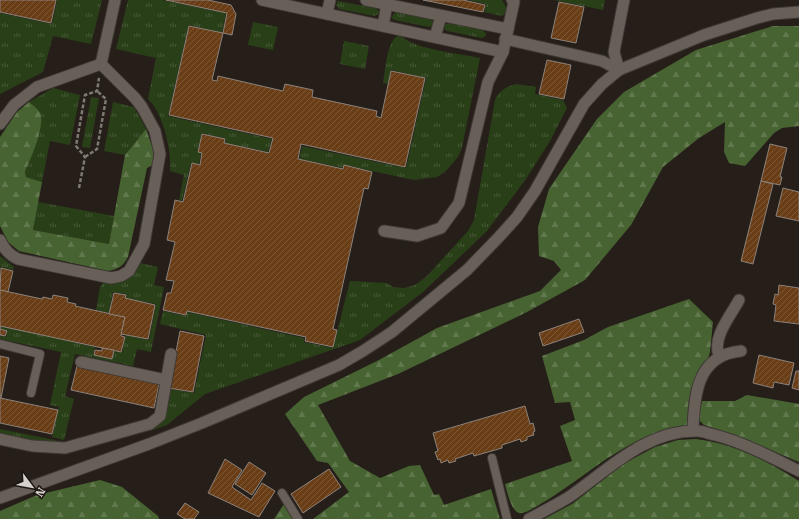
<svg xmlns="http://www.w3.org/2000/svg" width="799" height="519" viewBox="0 0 799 519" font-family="'Roboto Serif',serif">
	<defs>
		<pattern id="grass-tufts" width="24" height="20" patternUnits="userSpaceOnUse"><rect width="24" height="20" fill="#293f18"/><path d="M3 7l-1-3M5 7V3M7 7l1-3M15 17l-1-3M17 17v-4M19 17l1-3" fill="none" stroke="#475a38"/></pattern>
		<pattern id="forest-firs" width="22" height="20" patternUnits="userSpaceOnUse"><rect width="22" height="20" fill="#476331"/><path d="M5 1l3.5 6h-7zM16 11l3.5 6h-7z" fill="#61784e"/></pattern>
		<pattern id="building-hatch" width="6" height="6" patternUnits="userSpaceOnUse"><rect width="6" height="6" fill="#693d15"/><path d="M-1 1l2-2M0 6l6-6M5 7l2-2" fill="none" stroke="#7e5836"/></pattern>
	</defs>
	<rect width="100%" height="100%" fill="#261f19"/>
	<!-- grass -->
	<g fill="url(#grass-tufts)">
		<polygon points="57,0 102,0 91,44 53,36 43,72 0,94 0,13 52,24"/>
		<path d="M128,0H163L226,13L222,33L189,25L168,116L272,139L268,152L225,143L226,139L202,133L197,152L201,153L199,164L191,163L182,201L179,200L184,175L170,171C172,152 163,112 148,99L156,58L116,49Z"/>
		<path d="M468,0H502C506,6 509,12 502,16L484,12L486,4Z"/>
		<polygon points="554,0 605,0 603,10"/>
		<polygon points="338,1 375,8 379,11 378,14 374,16 339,9 336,5"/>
		<polygon points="396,12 430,19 433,21 433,25 429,27 394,20 391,17"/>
		<polygon points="253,22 278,27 273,50 248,45"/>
		<polygon points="448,23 483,30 486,34 486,36 482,38 447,31 445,30 444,25"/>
		<path d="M397,36L403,37C414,49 462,54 480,58L462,148L458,157L445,172L437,177L414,180L344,165L343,168L299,159L302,146L406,168L426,78L391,70L388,84L383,83C386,69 386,45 397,36Z"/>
		<polygon points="344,41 369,46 365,69 340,64"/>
		<path d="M516,84L536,87L535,94L563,100L567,108L550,141L526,179L487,231L423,292L360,340L205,394L167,425L150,431L149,428C169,420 167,408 171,389L194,393L206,335L160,324L163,311L186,316L187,312L304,338V342L333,348L350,281L387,283L393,287L404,288L415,285L427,276L468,231L474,220L495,100C499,91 506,87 516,84Z"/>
		<polygon points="53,88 80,95 70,145 50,141 42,182 26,177 25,172 32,154 37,108 29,102"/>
		<polygon points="91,97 99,98 90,148 82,147"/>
		<polygon points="113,102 134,107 146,129 125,155 104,151"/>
		<polygon points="38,202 114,216 109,244 33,230"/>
		<polygon points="0,256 14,267 13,270 1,267 0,271"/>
		<polygon points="140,263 158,267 154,285 164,287 151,352 137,349 133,366 75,354 65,396 74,399 64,440 52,437 59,407 50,405 61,352 0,339 0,336 6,337 7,331 1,329 1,326 95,347 93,355 112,359 114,351 122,352 126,335 149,340 156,304 126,298 126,294 113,292 109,313 96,310 100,287 103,283 135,271"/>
		<polygon points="0,429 64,442 53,443 0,435"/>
	</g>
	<!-- forest -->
	<g fill="url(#forest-firs)">
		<polygon points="773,26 799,26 799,126 782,128 774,133 745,166 729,163 724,152 725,122 699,138 663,167 631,225 585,280 527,312 398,374 318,405 350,461 380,478 409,466 420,465 434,495 439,494 444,505 491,489 500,519 313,519 349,492 328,463 317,461 285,414 304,397 379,360 437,328 540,291 561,270 554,261 539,256 538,227 549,189 597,119 624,92 696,50"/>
		<path d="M29,102C34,106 40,110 41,116C43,131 31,158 25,172L26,177L42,182L33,230L109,244L125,155L146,129L154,152L153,165L147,168L128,257C123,266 119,269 108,271L19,251L8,242L0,226V137L17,112Z"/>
		<path d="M689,299L713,322L710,352L688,426C630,433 596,469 549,499C543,502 525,515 519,513C511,511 507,491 505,484L572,461L560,426L575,420L570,402L555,403L542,356L584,340L608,327Z"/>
		<polygon points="747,395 799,404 799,462 735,435 704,425 698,419 702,401 735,401"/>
		<path d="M696,439C738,445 763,459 799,481V519H544L572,504L625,463L655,447L678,440Z"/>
		<polygon points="100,480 122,487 158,516 159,519 0,519 0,511 37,495"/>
		<polygon points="284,504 293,519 274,519"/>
	</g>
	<!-- building -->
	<g fill="url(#building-hatch)" stroke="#8c827c">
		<polygon points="0,0 56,0 51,23 0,12"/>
		<polygon points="166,0 208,0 231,5 236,14 232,35 223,33 227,13"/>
		<polygon points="423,0 463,0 485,5 483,12"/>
		<polygon points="559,2 584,7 576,43 551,38"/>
		<polygon points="189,26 223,33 212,80 217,81 218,76 283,91 285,84 313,90 312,97 377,111 376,116 381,118 391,71 425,78 405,167 301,144 298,159 343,169 344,165 372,172 368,189 364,188 333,329 337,330 333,347 305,341 306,337 187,311 186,315 163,310 167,293 171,293 174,281 166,280 175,242 167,240 175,200 183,202 192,163 200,165 202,153 198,152 202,134 225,139 224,143 269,153 273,138 169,115"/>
		<polygon points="547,60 571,65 564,99 539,94"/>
		<polygon points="770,144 787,148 780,177 782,177 780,185 761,181"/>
		<polygon points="761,181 773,184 753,264 741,261"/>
		<polygon points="783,188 799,192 799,221 776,216"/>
		<polygon points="1,268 13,271 8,292 0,290"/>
		<polygon points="779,285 799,288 799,324 774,321 776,305 773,304 775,294 778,295"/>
		<polygon points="0,290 42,299 43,297 52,299 53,295 68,298 67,302 76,304 75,306 125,317 121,336 125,337 121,352 0,326"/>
		<polygon points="114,293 126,295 125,298 155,305 148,339 121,334 125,317 109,314"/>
		<polygon points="579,319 584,332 543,346 539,333"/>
		<polygon points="0,326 0,329 7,331 5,336 0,335"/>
		<polygon points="180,331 204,336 193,392 169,388"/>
		<polygon points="102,348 114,350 112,359 94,355 95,350 102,351"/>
		<polygon points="759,355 794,363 789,385 774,382 773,388 753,383"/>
		<polygon points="0,356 9,358 1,398 0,398"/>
		<polygon points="77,366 159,384 154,408 71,390"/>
		<polygon points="796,371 799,371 799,390 792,388"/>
		<polygon points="0,398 58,410 52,434 0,423"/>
		<polygon points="525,406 530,424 533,423 535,431 533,432 534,435 527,437 527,440 521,442 520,439 502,445 502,448 474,456 473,453 455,459 456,461 449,463 448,460 441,463 440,459 438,460 435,452 438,451 433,433"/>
		<polygon points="225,459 242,470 232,487 251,500 262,483 275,491 259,517 208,493"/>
		<polygon points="249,462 266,473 252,495 235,484"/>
		<polygon points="329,469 341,487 303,513 291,494"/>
		<polygon points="185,503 199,512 194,519 185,519 177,514"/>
	</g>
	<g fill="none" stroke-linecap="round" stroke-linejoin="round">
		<defs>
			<g id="service">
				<polyline points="0,344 40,354 31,393"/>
				<polyline points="492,458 507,519"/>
				<polyline points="282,493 298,519"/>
			</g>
			<g id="minor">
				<polyline points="262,0 503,52"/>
				<polyline points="366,0 508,29"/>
				<polyline points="327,14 330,0"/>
				<polyline points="383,26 387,4"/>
				<polyline points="435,37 441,16"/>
				<polyline points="505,39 602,61 619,70"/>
				<polyline points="619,70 614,52 624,0"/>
				<polyline points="0,124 14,105 37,87 101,64"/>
				<polyline points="384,231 417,236 441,228 459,203 488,82 503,52 514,2 512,0"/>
				<path d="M0,240C4,249 9,255 18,259L111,278L121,276L129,271L144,244L160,154L155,131L142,107L135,98L101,64L115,0"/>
				<path d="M719,356C712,337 730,317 739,300"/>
				<polyline points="81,362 166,380"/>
				<path d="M693,431C694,395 697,355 741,351"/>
				<polyline points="0,439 32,446 65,448 150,424 160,416 171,354"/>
				<path d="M529,519C542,512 556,505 569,497C608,470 646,430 697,431C703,431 709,434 715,435C745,443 771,457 799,471"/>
			</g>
			<polyline id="tertiary" points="0,498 149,444 202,423 339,365 363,351 392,332 467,270 499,237 517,217 535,191 584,104 602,84 619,70 704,35 757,18 773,14 799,12"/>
		</defs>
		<!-- service casing -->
		<use href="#service" stroke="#3f3935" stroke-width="10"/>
		<!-- minor casing -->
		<use href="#minor" stroke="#3f3935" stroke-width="13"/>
		<!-- tertiary casing -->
		<use href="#tertiary" stroke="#3f3935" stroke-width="13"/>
		<!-- path -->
		<g stroke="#7f7974" stroke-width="2.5" stroke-dasharray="4 2" stroke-linecap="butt">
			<polyline points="85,157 97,149 106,99 97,91"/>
			<polyline points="79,188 85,157 76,146 85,95 97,91 99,78"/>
		</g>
		<!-- service -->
		<use href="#service" stroke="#685f59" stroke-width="8"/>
		<!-- minor -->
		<use href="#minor" stroke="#685f59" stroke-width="11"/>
		<!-- tertiary -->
		<use href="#tertiary" stroke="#685f59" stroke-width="11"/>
	</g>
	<!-- north arrow -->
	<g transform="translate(32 487) rotate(122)" stroke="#1c1510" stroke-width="3" paint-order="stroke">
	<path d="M0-3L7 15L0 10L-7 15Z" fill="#d6d1cd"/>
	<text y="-6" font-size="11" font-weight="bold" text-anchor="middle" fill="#d6d1cd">N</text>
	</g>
</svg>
